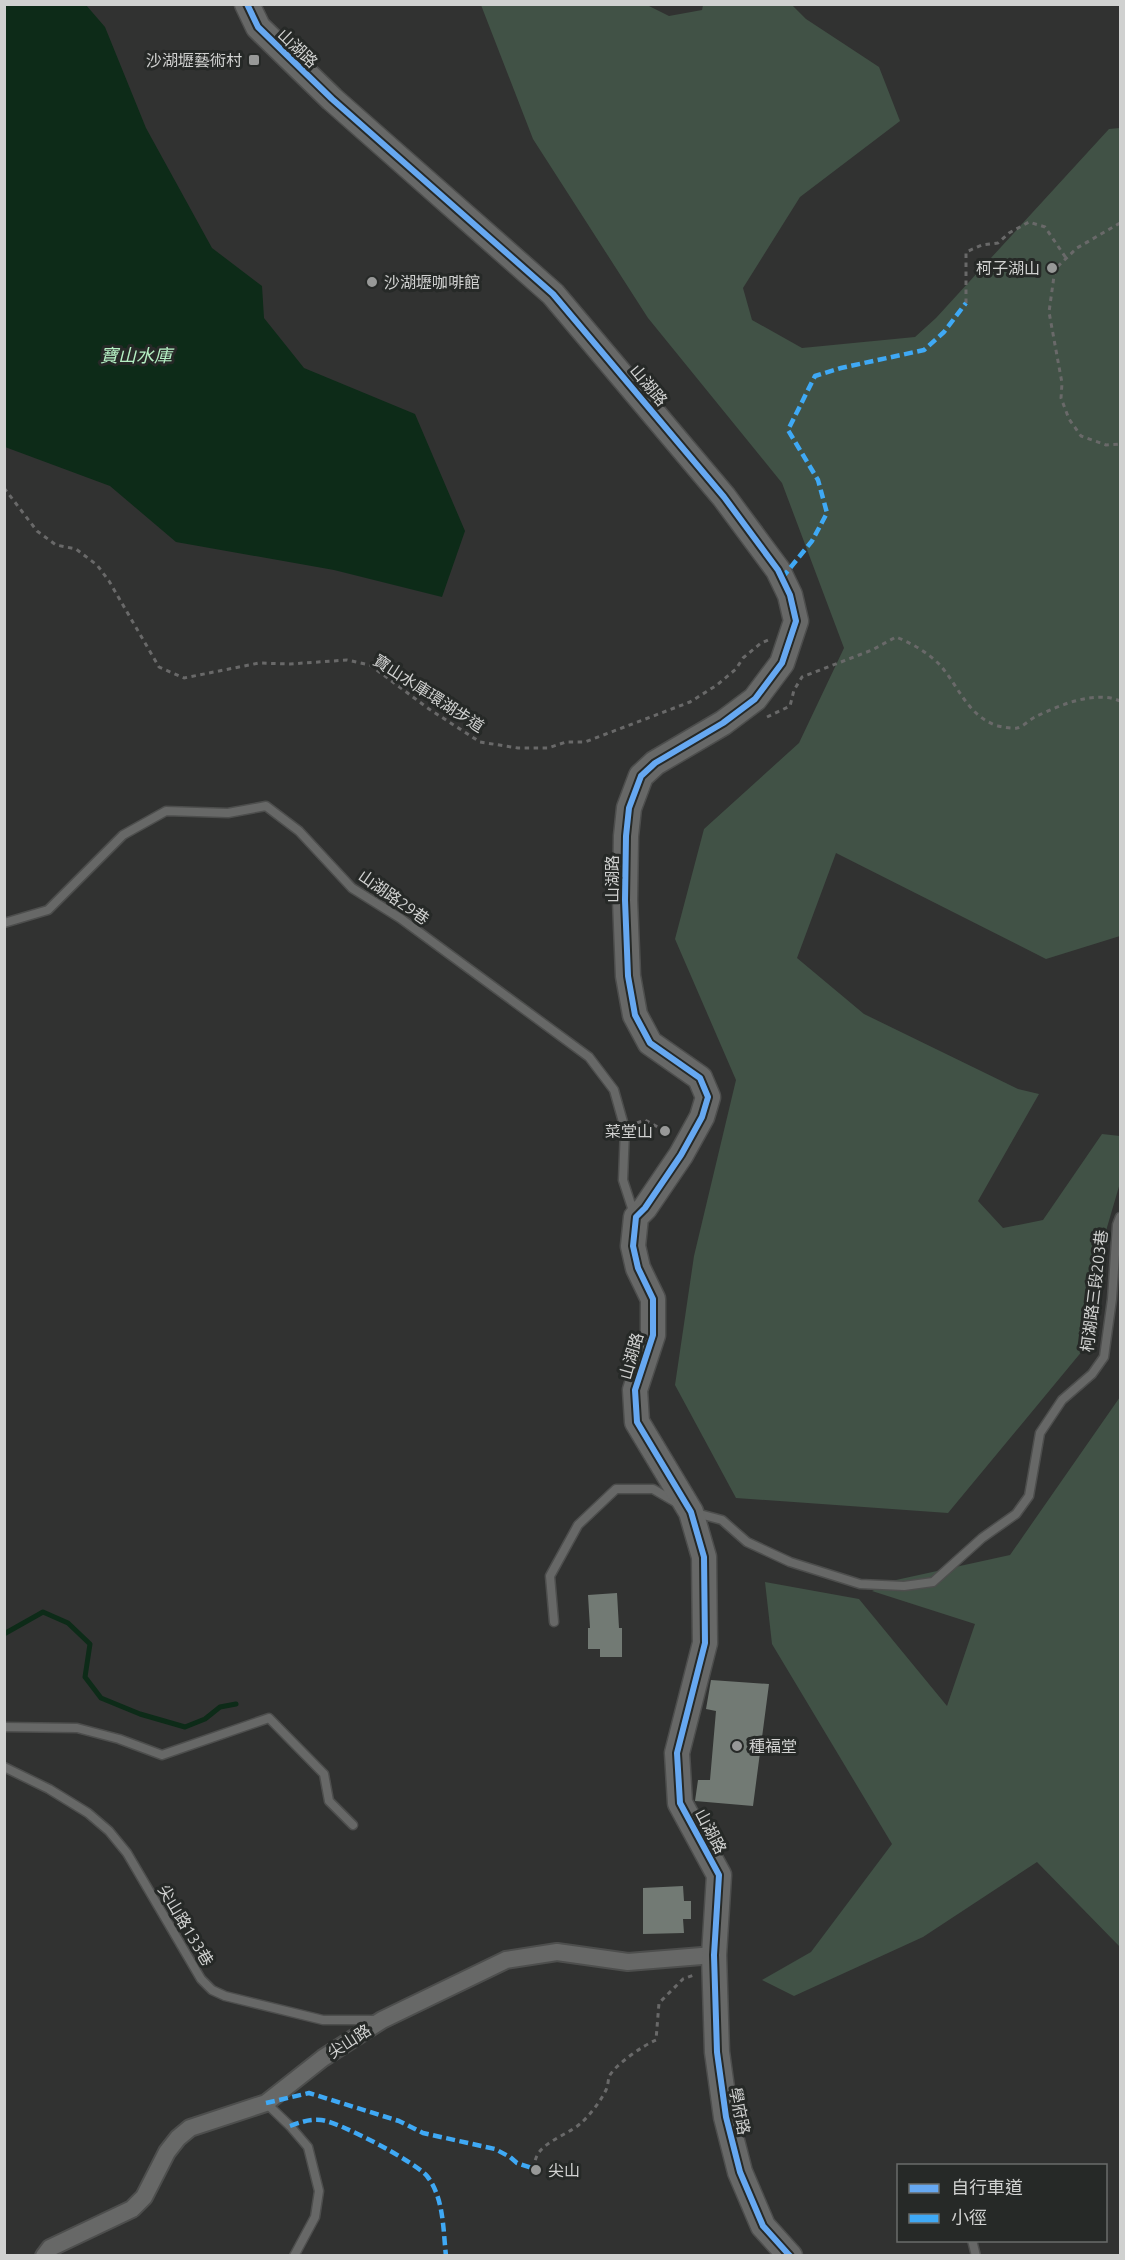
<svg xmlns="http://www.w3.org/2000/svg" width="1125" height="2260" viewBox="0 0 1125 2260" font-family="Ubuntu,'Noto Sans TC',sans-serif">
	<rect width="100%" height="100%" fill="#313231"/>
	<!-- green -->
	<g fill="#415246">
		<polygon points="481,5 647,5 669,16 702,10 703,5 792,5 806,19 879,67 900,121 800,197 743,288 752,320 802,348 915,337 936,318 1109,129 1120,128 1120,936 1046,959 836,853 797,958 864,1014 1018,1089 1039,1094 978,1201 1003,1228 1043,1220 1102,1134 1120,1136 1120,1183 1096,1265 1083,1350 948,1513 736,1498 675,1385 694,1256 736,1080 675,939 704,829 799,743 844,648 782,483 648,318 533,139"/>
		<polygon points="1120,1397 1120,1947 1037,1862 923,1937 794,1996 762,1980 811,1952 892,1844 772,1644 765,1582 859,1599 947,1706 975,1624 872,1591 896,1580 1010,1555"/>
	</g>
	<!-- water -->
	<polygon fill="#0d2b18" points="4,5 86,5 105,27 146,128 212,248 262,286 264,318 304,368 415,414 465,531 442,597 334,570 176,542 110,486 5,447"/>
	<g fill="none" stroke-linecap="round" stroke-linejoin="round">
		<!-- stream -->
		<polyline stroke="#0d2b18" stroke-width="5" points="4,1634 43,1612 68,1623 90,1644 85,1677 101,1698 140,1714 185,1727 205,1719 220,1707 236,1704"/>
	</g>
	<!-- building -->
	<g fill="#727a74">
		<polygon points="617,1593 619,1628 622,1628 622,1657 600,1657 600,1649 588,1649 588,1628 590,1628 588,1595"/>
		<polygon points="711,1680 769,1684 753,1806 695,1801 698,1780 710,1780 716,1711 706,1709"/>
		<polygon points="683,1886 684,1901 691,1901 691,1919 683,1919 684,1933 643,1934 643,1888"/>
	</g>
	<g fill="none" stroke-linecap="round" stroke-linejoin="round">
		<defs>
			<g id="lane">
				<polyline points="4,923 48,910 123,835 166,811 228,813 266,806 299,831 352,888 400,918 589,1057 614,1090 625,1129 623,1180 634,1214"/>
				<polyline points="696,1513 722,1520 747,1542 790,1562 860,1584 904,1586 933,1582 982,1538 1016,1514 1029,1496 1040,1433 1062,1400 1092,1374 1104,1357 1112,1299 1117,1225 1120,1217"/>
				<polyline points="554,1622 550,1576 578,1525 616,1489 653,1489 677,1503"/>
				<polyline points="4,1727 77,1728 119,1739 162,1755 269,1718 324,1774 329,1801 353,1825"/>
				<polyline points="4,1767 49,1789 88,1813 109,1831 127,1853 201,1979 212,1990 225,1996 323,2020 378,2020"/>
				<polyline points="266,2103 290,2126 308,2147 319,2191 315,2217 294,2256"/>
				<polyline points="972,2240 976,2256"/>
			</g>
			<polyline id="street" points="44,2256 50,2248 132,2209 144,2197 167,2152 178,2138 190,2128 266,2103 323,2058 382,2020 506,1960 557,1952 628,1962 714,1955"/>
			<polyline id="secondary" points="247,4 258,27 332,99 553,294 724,497 778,570 790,595 796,621 782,663 755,699 723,723 655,763 641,776 629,808 626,836 625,900 628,976 635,1015 650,1043 700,1078 708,1097 702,1117 681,1155 645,1208 636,1217 633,1246 638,1268 653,1299 653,1335 635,1390 637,1422 691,1512 704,1557 705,1643 677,1753 680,1803 719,1875 714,1955 717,2052 726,2117 740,2172 763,2226 790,2256"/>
		</defs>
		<!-- lane casing -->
		<use href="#lane" stroke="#4d4e4d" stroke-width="11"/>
		<!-- street casing -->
		<use href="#street" stroke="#4d4e4d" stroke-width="20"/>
		<!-- secondary casing -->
		<use href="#secondary" stroke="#4d4e4d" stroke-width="27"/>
		<!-- path -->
		<g stroke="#696969" stroke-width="3" stroke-dasharray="4.5 4.5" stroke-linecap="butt">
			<polyline points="1120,223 1077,248 1055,269 1049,312 1062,383 1061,398 1069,419 1081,436 1106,445 1120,444"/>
			<polyline points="966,303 966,252 982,245 998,243 1009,233 1029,222 1045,227 1066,258"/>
			<polyline points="4,488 37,531 56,545 76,549 97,565 109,581 159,667 184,678 259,663 290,664 347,660 370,665 429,709 480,742 518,748 548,748 566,742 585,742 690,702 717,685 736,669 743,658 761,643 768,640"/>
			<path d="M767,717L790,706L794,690L802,677L872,650L896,637C911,643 927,652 939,664C959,686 967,716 998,726C1003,727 1012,729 1017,728C1023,727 1030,719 1037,716C1060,705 1095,690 1120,701"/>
			<polyline points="637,1123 645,1120 665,1131"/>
			<path d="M535,2169C531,2144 566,2137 581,2123C590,2115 600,2102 606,2090C608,2086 608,2081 609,2077C614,2065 644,2045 656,2040L659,2003L683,1979L694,1975"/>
		</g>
		<!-- lane -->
		<use href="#lane" stroke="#676867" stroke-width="8"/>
		<!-- street -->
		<use href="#street" stroke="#676867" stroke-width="16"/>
		<!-- secondary -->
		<use href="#secondary" stroke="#676867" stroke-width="24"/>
		<!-- quiet -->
		<g stroke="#3fa9f5" stroke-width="4.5" stroke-dasharray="9 4.5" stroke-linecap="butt">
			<polyline points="782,578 812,541 827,513 818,480 788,430 815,376 841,368 924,350 944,332 966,303"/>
			<polyline points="266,2103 309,2093 399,2121 423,2133 495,2149 510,2157 517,2163 535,2169"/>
			<path d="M290,2126C301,2122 310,2119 321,2120C340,2122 415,2162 427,2176C444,2198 443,2229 446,2256"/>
		</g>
		<defs>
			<polyline id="cycleway" points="247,4 258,27 332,99 553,294 724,497 778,570 790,595 796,621 782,663 755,699 723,723 655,763 641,776 629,808 626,836 625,900 628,976 635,1015 650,1043 700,1078 708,1097 702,1117 681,1155 645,1208 636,1217 633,1246 638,1268 653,1299 653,1335 635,1390 637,1422 691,1512 704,1557 705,1643 677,1753 680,1803 719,1875 714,1955 717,2052 726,2117 740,2172 763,2226 790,2256"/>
		</defs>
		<!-- cycleway casing -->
		<use href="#cycleway" stroke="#262927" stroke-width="10"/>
		<!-- cycleway -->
		<use href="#cycleway" stroke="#66a8f1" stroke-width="6"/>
	</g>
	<!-- markers -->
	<g fill="#989998" stroke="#262927" stroke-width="2">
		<rect x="248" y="54" width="12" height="12" rx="3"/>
		<circle cx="1052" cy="268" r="6"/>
		<circle cx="372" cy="282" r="6"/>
		<circle cx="665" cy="1131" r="6"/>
		<circle cx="737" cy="1746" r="6"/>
		<circle cx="536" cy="2170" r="6"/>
	</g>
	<g text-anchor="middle" stroke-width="6" stroke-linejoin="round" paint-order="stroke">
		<!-- street labels -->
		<g font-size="16" fill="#d0d1d0" stroke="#262927">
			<text transform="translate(298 48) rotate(44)" y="6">山湖路</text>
			<text transform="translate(649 385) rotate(50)" y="6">山湖路</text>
			<text transform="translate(429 693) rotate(33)" y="6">寶山水庫環湖步道</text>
			<text transform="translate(612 879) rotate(-90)" y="6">山湖路</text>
			<text transform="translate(394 897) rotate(35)" y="6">山湖路29巷</text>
			<text transform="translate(1094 1291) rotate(-83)" y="6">柯湖路三段203巷</text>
			<text transform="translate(631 1356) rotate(-74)" y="6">山湖路</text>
			<text transform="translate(711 1831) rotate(62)" y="6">山湖路</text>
			<text transform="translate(186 1925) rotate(59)" y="6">尖山路133巷</text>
			<text transform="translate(349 2041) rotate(-33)" y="6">尖山路</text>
			<text transform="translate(740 2111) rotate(79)" y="6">學府路</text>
		</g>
		<!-- poi labels -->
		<g font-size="16" fill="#d0d1d0" stroke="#262927" text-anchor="end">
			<text x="242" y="66">沙湖壢藝術村</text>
			<text x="1040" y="274">柯子湖山</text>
			<text x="384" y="288" text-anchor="start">沙湖壢咖啡館</text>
			<text x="653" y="1137">菜堂山</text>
			<text x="749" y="1752" text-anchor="start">種福堂</text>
			<text x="548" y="2176" text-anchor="start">尖山</text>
		</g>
		<!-- water labels -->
		<g font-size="18" font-style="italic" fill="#b5f0c4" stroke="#262927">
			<text x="136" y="362">寶山水庫</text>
		</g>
	</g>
	<!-- border -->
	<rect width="1125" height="2260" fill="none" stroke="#d0d1d0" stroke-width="12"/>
	<!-- legend -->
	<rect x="897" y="2164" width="210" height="78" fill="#262927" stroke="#6a6c6b" stroke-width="1.5"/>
	<rect x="909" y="2184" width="30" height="9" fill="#66a8f1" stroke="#6a6c6b" stroke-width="1.5"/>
	<text x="951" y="2194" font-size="18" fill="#d0d1d0">自行車道</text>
	<rect x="909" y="2214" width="30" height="9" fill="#3fa9f5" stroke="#6a6c6b" stroke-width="1.5"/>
	<text x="951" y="2224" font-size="18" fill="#d0d1d0">小徑</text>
</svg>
